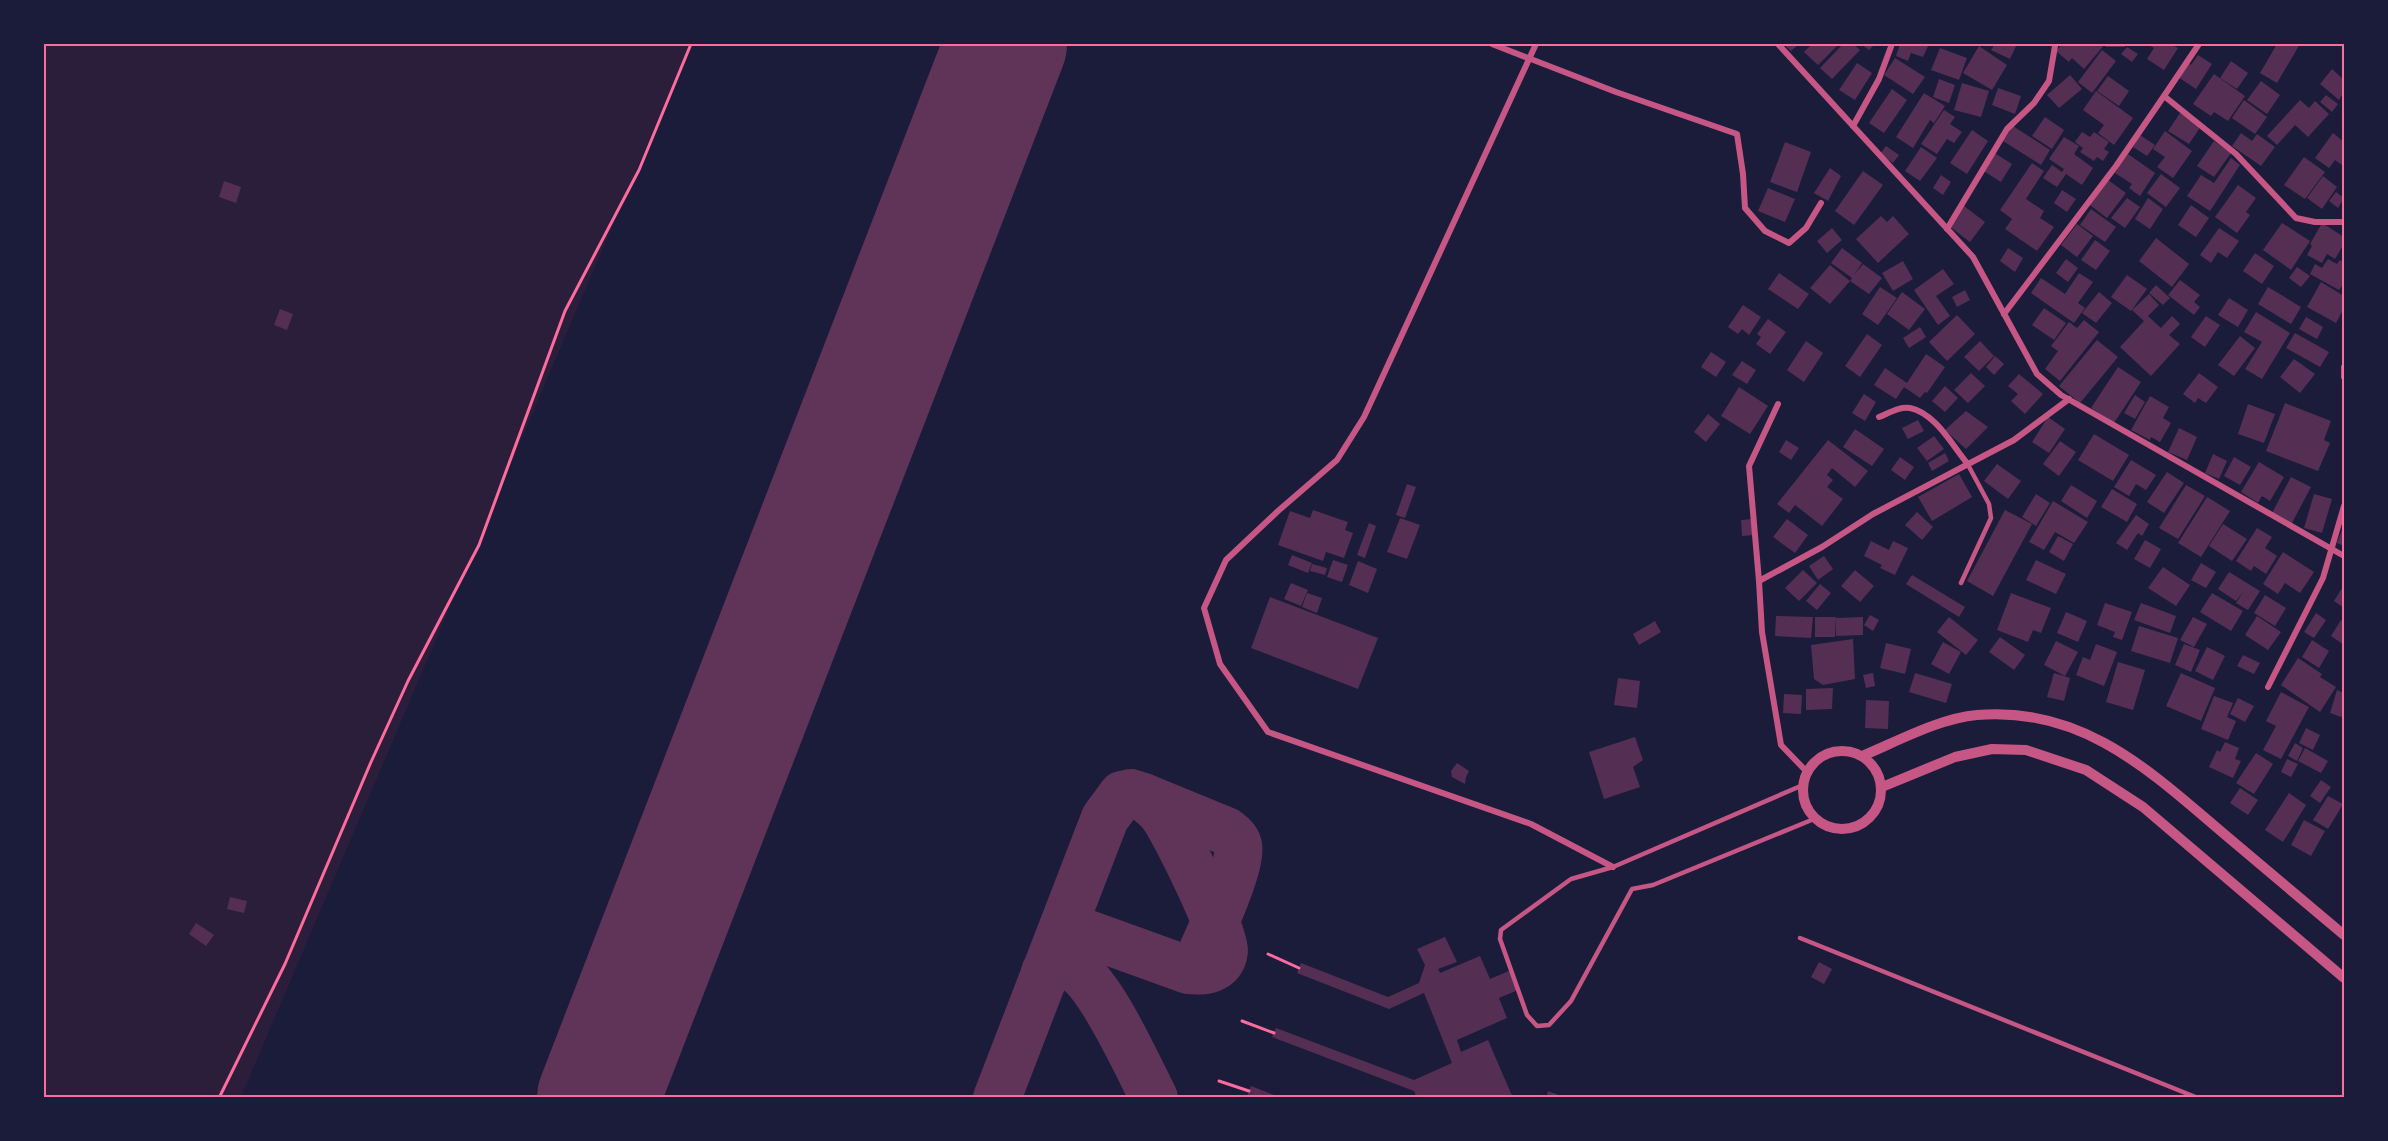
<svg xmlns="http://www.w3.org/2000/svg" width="2388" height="1141" viewBox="0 0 2388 1141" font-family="Rubik,sans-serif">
	<rect width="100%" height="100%" fill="#1b1b3a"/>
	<!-- green -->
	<polygon fill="#2a1e3b" points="44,44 690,44 241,1097 44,1097"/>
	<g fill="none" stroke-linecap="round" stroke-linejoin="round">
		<!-- taxiway -->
		<g stroke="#603358" stroke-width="48">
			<path d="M1057,943L1070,932L1080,931L1188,970C1204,972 1222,970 1224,951C1226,935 1175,831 1163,815C1158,808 1150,802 1143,797"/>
			<path d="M1045,972C1054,967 1062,962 1072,967C1100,981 1138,1067 1154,1098"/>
			<polyline points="620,1039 618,1070 624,1098"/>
			<path d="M997,1098L1105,818L1122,795L1131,793L1143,797L1226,831C1231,835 1236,838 1238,845C1243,863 1211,931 1202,952"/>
		</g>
		<!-- runway -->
		<polyline stroke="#603358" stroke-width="122" points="598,1098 1006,44"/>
	</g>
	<!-- building -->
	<g fill="#542f53">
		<polygon points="1783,44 1799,44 1791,51"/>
		<polygon points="1812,44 1839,44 1818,65 1804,52"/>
		<polygon points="1843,44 1853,44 1860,50 1832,79 1820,68"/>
		<polygon points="1861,44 1875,44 1869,50"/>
		<polygon points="1900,44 1929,44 1923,57 1911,53 1908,61 1896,56"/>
		<polygon points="1995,44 2017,44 2010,59 1991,50"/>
		<polygon points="2062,44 2105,44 2084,69 2072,58 2069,62 2056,51"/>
		<rect x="2106" y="44" width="19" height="3"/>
		<polygon points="2147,44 2170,44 2178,48 2164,70 2147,59 2154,48"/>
		<polygon points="2277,44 2300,44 2277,83 2260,73"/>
		<polygon points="1979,46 2007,65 1992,90 1963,73"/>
		<polygon points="2127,47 2138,54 2132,62 2121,54"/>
		<polygon points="1940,48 1967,58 1959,80 1931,70"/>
		<polygon points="2102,50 2116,61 2092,93 2078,82"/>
		<polygon points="2198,55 2212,64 2196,89 2178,77 2188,62 2191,65"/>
		<polygon points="1895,58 1925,77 1913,94 1884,75"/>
		<polygon points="2231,61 2248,73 2237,89 2220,78"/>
		<polygon points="1857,63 1872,73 1855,100 1839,90"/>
		<polygon points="2332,69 2344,80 2344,92 2339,100 2320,84"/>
		<polygon points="2214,74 2245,96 2228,121 2214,112 2211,116 2193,104"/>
		<polygon points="2070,75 2082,89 2059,108 2047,95"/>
		<polygon points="2108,76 2129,91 2119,106 2097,91"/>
		<polygon points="1939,79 1955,85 1949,103 1933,97"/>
		<polygon points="2261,81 2280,95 2267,114 2247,100"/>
		<polygon points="1962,83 1989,91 1981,117 1954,110"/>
		<polygon points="1998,88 2021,96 2015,114 1992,105"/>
		<polygon points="1892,89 1907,100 1884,133 1869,123"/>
		<polygon points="2096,91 2133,118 2114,145 2098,133 2104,125 2083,110"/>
		<polygon points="1924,93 1945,106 1934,123 1930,120 1913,148 1896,137"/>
		<polygon points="2326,95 2338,104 2332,112 2320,102"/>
		<polygon points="2244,100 2267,117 2255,134 2232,118"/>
		<polygon points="2300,100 2309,108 2315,101 2329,114 2308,137 2295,125 2277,145 2267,136"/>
		<polygon points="1944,110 1955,117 1950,124 1962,132 1954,143 1947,139 1937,154 1921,144"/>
		<polygon points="2180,113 2201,126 2189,144 2168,131"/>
		<polygon points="2045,117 2064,130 2052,149 2032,136"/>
		<polygon points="2013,126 2050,150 2041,165 2003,141"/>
		<polygon points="1972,130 1988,141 1967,174 1950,163"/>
		<polygon points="2165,131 2192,151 2173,178 2157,167 2165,157 2153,149"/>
		<polygon points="2082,132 2090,137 2094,132 2109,142 2104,149 2109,152 2103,161 2097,157 2094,161 2080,152 2083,148 2075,142"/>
		<polygon points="2241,133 2252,141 2257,134 2275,147 2261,166 2232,146"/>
		<polygon points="2333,133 2344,142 2344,161 2342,165 2335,160 2329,168 2315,158"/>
		<polygon points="2140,135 2155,145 2147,156 2133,147"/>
		<polygon points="2064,137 2079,146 2074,154 2093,168 2082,185 2066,174 2057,187 2043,178 2052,165 2062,172 2064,169 2049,159"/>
		<polygon points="2214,141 2231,153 2214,177 2197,166"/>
		<polygon points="1785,142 1811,152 1797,192 1770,182"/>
		<polygon points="1886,146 1899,155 1893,163 1880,154"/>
		<polygon points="1921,147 1937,158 1920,181 1905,171"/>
		<polygon points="1993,152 2012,164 2001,182 1982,170"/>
		<polygon points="2128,154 2155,173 2140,196 2129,188 2132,184 2115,173"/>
		<polygon points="2304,157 2325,172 2305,199 2284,185"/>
		<polygon points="2231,158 2240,165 2210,211 2187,196 2201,175 2214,183"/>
		<polygon points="2032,163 2044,171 2026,199 2044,211 2040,218 2054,227 2037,251 2005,229 2012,219 2000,210"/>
		<polygon points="1830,168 1841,176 1828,201 1814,193"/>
		<polygon points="1863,171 1883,185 1854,225 1835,211"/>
		<polygon points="2161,174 2180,188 2166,207 2147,193"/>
		<polygon points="1941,175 1951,182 1943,195 1933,188"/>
		<polygon points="2323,176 2337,187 2322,209 2307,198"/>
		<polygon points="2108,180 2126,193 2107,218 2090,205"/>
		<polygon points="224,181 241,187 236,203 219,197"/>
		<polygon points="2238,185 2256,198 2246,212 2250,215 2237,233 2215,217"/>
		<polygon points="1768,188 1795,199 1785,222 1758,211"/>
		<polygon points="2062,190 2076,199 2067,212 2054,203"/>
		<polygon points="2336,192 2344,198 2338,208 2329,201"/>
		<polygon points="2127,198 2140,207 2125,228 2111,218"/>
		<polygon points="2148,198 2163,209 2150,229 2135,219"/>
		<polygon points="2191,205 2209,218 2196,237 2178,225"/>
		<polygon points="1964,206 1985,222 1970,242 1949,226"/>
		<polygon points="2091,209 2116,227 2105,242 2080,225"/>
		<polygon points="1881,216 1887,222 1893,216 1909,234 1878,263 1856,239"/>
		<polygon points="2282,223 2310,241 2291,270 2263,250"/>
		<polygon points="2322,223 2344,237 2344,244 2335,259 2327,254 2322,263 2307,255 2312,246 2310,244"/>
		<polygon points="2077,224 2093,236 2077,257 2061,245"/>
		<polygon points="1832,228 1842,240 1827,253 1817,241"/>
		<polygon points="2219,228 2239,241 2227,258 2218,252 2211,263 2200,255"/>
		<polygon points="2156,238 2189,264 2172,287 2139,261"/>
		<polygon points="2095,240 2110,251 2096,270 2081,260"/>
		<polygon points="1842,248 1862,263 1854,275 1863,264 1882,278 1869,294 1850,281 1852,278 1831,263"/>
		<polygon points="2008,248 2023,258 2015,272 2000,261"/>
		<polygon points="2255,253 2274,266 2262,284 2243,271"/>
		<polygon points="2066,259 2078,268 2068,282 2056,273"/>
		<polygon points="2328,259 2337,264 2340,260 2344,262 2344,283 2339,290 2310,274 2315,264 2322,268"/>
		<polygon points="1903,261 1913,279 1893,291 1882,273"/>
		<polygon points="1830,265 1850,281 1830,304 1810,288"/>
		<polygon points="2297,267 2310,276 2301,287 2289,278"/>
		<polygon points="1943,269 1954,284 1936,296 1950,316 1938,325 1914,290"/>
		<polygon points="1779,273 1809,294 1798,309 1768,289"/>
		<polygon points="2079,273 2093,282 2078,303 2085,308 2074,323 2031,293 2041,278 2065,294"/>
		<polygon points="2127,275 2147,289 2131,311 2111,297"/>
		<polygon points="2180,280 2200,295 2194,302 2200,307 2194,315 2168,295"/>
		<polygon points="2321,282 2344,296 2344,308 2336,323 2307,307"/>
		<polygon points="2156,285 2170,298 2163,305 2149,293"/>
		<polygon points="1880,287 1897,298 1878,325 1862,314"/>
		<polygon points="2268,287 2301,307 2291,324 2258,304"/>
		<polygon points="1965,290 1970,300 1957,307 1952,297"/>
		<polygon points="1902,292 1925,309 1909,330 1887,314"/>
		<polygon points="2099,292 2112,303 2096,323 2082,313"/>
		<polygon points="2149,294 2159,305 2148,316 2161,328 2172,316 2180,324 2169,335 2180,344 2151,376 2120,347 2144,321 2132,310"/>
		<polygon points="2229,298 2248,310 2238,327 2218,315"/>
		<polygon points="1743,305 1761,317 1749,335 1742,329 1738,334 1728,327"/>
		<polygon points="2044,308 2066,323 2054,340 2032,325"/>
		<polygon points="280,309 293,314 287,330 274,325"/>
		<polygon points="2256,312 2290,333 2262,379 2245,369 2262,342 2244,332"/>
		<polygon points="1957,315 1975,334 1947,361 1929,342"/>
		<polygon points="2206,316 2220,325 2205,347 2191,337"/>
		<polygon points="2306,317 2323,327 2317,339 2299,329"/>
		<polygon points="1768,319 1786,332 1770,354 1756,344 1761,337 1757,334"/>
		<polygon points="2084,320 2099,332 2060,381 2045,369 2058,351 2051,346 2069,322 2077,328"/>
		<polygon points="1920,327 1926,337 1909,348 1903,338"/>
		<polygon points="2295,333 2329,352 2320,367 2286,348"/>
		<polygon points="1867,334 1882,345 1860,377 1845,366"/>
		<polygon points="2240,336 2255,348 2234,376 2218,365"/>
		<polygon points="2097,340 2118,357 2080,403 2059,386"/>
		<polygon points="1806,341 1823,353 1804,382 1787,370"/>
		<polygon points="1980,341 1994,356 1979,371 1964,357"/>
		<polygon points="1711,352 1726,362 1716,377 1701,367"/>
		<polygon points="1926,354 1945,367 1927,393 1925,392 1920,398 1904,387 1896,399 1874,385 1885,368 1907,383"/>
		<polygon points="1995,356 2004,364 1994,375 1986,367"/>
		<polygon points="2294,359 2315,374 2300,393 2280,377"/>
		<polygon points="1742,361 1756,370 1747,384 1732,375"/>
		<polygon points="2118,367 2141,382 2114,423 2091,408"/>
		<polygon points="1971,373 1985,386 1968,403 1954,390"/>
		<polygon points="2199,373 2218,387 2206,403 2198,398 2195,403 2183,394"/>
		<polygon points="2019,374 2043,394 2025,414 2011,401 2018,394 2008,386"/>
		<polygon points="1945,386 1958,398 1945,412 1932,401"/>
		<polygon points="1739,387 1768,406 1750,434 1721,416"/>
		<polygon points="1864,394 1876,402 1865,421 1852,413"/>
		<polygon points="2135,395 2145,402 2135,419 2124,413"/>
		<polygon points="2150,396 2169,407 2163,418 2171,423 2160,442 2151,437 2150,440 2131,430"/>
		<polygon points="2285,403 2331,421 2324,440 2330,443 2318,471 2266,451"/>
		<polygon points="2248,404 2275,414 2264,443 2238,434"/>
		<polygon points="1966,411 1988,427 1966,449 1945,430"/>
		<polygon points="1708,414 1720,424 1706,442 1694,432"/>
		<polygon points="2048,417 2065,429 2049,453 2032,442"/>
		<polygon points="1918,420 1924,431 1908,439 1902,428"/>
		<polygon points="2179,428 2197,437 2187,460 2168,452"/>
		<polygon points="1855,429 1884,449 1872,466 1843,447"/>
		<polygon points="2094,434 2129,455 2113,481 2078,460"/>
		<polygon points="1934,436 1944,449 1927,461 1917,448"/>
		<polygon points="1786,440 1799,448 1791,460 1779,452"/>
		<polygon points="1828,440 1868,471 1855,487 1832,468 1827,475 1833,480 1827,487 1843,499 1822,526 1795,505 1789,513 1777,504"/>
		<polygon points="2060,441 2076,452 2059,476 2043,464"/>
		<polygon points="1945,453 1949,461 1932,471 1928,463"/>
		<polygon points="2213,454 2227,461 2219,479 2205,473"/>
		<polygon points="1900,457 1914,467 1905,480 1891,470"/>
		<polygon points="2234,457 2251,467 2240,485 2224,476"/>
		<polygon points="2131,460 2156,475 2146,490 2136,484 2129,496 2114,487"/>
		<polygon points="2259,462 2284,477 2270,501 2262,496 2258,503 2241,492"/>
		<polygon points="1997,464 2021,481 2008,499 1984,481"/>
		<polygon points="2167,472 2184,483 2164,513 2147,502"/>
		<polygon points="1959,474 1972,497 1932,521 1918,497"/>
		<polygon points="2291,477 2311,487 2292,523 2272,513"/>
		<polygon points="1407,484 1416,487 1405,518 1396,515"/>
		<polygon points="2071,485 2097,501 2087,518 2061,501"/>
		<polygon points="2186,485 2205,496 2178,539 2159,528"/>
		<polygon points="2112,489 2137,504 2127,522 2101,507"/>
		<polygon points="2036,494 2050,503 2036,526 2022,517"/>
		<polygon points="2314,494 2332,499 2322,533 2304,528"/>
		<polygon points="2207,497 2230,511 2201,557 2178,543"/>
		<polygon points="2053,501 2088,522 2074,543 2055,532 2044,550 2029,542"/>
		<polygon points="1313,510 1348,522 1345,530 1353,533 1344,558 1326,552 1323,561 1278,545 1290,511 1310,518"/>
		<polygon points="2005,510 2032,524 1993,596 1967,581"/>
		<polygon points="1917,512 1933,527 1922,540 1905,525"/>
		<polygon points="2136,515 2149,524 2142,536 2138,533 2127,550 2116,543"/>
		<polygon points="1400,518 1420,525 1407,559 1387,552"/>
		<polygon points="1753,519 1754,535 1742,536 1741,520"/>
		<polygon points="1787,519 1808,535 1795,553 1773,537"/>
		<polygon points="1369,523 1376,526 1365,558 1357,555"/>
		<polygon points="2223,524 2247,539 2232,561 2209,546"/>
		<polygon points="2344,525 2344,546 2337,543"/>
		<polygon points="2257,528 2272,537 2265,548 2277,556 2266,574 2254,566 2251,571 2236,561"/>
		<polygon points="2058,536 2073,544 2064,561 2049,552"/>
		<polygon points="2145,540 2161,549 2150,568 2134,559"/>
		<polygon points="1871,541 1889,550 1893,541 1908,548 1895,575 1880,568 1882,565 1864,556"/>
		<polygon points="2283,552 2314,572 2300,593 2285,583 2278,594 2263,584"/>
		<polygon points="1292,555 1312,563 1308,573 1288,565"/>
		<polygon points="1824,556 1833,569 1818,580 1809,566"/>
		<polygon points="1333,560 1348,565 1342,582 1327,577"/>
		<polygon points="2036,560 2066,574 2056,594 2026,580"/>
		<polygon points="1358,561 1377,569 1368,593 1349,585"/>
		<polygon points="2201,563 2216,572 2206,588 2191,580"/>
		<polygon points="1312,564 1327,568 1325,575 1310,571"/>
		<polygon points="2163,567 2190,585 2176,606 2148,588"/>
		<polygon points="1803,570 1817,583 1799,601 1785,588"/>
		<polygon points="1855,570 1874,586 1860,602 1841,586"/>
		<polygon points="2229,572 2260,591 2248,610 2236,603 2244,591 2236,601 2218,589"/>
		<polygon points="1912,575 1965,607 1959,617 1906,584"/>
		<polygon points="1291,583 1308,590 1301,606 1284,599"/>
		<polygon points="1820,584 1831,593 1817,610 1806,601"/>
		<polygon points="2344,585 2344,608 2334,601"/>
		<polygon points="1307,593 1322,598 1317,613 1302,607"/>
		<polygon points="2011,593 2051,608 2041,633 2033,630 2028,642 1997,630"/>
		<polygon points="2212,593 2243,611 2231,631 2200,612"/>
		<polygon points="2265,595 2286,608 2275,626 2254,613"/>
		<polygon points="1270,597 1378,638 1358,689 1251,648"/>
		<polygon points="2105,603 2132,612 2122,640 2113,637 2115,632 2097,625"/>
		<polygon points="2141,603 2176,616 2170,633 2134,620"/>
		<polygon points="2066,612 2087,621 2078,642 2057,633"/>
		<polygon points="2316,613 2326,620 2314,638 2304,632"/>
		<polygon points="1870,615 1879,620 1873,631 1864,625"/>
		<polygon points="1776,616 1813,617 1811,638 1775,636"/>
		<polygon points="2257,616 2281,632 2268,650 2245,635"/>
		<polygon points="1815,617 1836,617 1835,637 1815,637"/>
		<polygon points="1863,617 1863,635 1836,636 1836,618"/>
		<polygon points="1949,617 1978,640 1966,655 1937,632"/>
		<polygon points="2193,617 2207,624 2194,647 2180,640"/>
		<polygon points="2341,620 2344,622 2344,645 2331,636"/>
		<polygon points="1655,621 1661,632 1639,645 1633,634"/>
		<polygon points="2139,626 2178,638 2170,663 2131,651"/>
		<polygon points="2000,637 2025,655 2014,670 1989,652"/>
		<polygon points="1853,639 1855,679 1823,685 1814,679 1811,645"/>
		<polygon points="2312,640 2329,651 2319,668 2302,657"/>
		<polygon points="2056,641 2078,652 2065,676 2044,665"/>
		<polygon points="1943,642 1961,652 1949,674 1931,664"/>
		<polygon points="1886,643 1911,649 1905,674 1880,668"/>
		<polygon points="2096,644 2117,652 2104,686 2076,675 2083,657 2090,660"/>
		<polygon points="2184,644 2200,650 2191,672 2175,665"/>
		<polygon points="2207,647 2225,656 2213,680 2195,671"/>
		<polygon points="2243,655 2260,663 2254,674 2237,666"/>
		<polygon points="2298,658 2322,674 2320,677 2336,687 2320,712 2281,685"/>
		<polygon points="2118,662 2145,670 2133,710 2106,702"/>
		<polygon points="1873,673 1875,686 1866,688 1863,675"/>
		<polygon points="1915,673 1952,684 1946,703 1909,692"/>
		<polygon points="2054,673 2070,678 2064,701 2047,697"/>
		<polygon points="2181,673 2215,688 2201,721 2166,706"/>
		<polygon points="1618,678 1640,681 1637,708 1614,705"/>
		<polygon points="1833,688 1832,709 1806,710 1806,689"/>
		<polygon points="2337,690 2344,693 2344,718 2330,713"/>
		<polygon points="2281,692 2309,707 2281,759 2263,750 2276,726 2266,721"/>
		<polygon points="1784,694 1802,695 1801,714 1783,713"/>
		<polygon points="2214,696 2233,703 2227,717 2236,721 2228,740 2201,729"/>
		<polygon points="2238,698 2254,706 2245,722 2230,714"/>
		<polygon points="1866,700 1889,701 1888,729 1865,728"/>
		<polygon points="2306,728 2320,735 2313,750 2299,743"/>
		<polygon points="1635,737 1643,760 1633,767 1640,787 1604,799 1589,752"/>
		<polygon points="2225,742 2239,748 2235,759 2241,761 2233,778 2209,767 2217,750 2220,752"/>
		<polygon points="2295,743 2303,748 2297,761 2288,756"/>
		<polygon points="2305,748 2328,761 2321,773 2298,761"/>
		<polygon points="2256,753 2273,764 2254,794 2236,783"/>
		<polygon points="2287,759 2298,764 2291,777 2281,772"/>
		<polygon points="1457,763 1469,771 1466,777 1465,784 1452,777 1451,771"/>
		<polygon points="2321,780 2331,787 2320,803 2310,796"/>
		<polygon points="2240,788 2258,800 2248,815 2230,803"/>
		<polygon points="2289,793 2306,805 2283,842 2265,830"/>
		<polygon points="2328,796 2343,804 2328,829 2313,820"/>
		<polygon points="2304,820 2325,831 2311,856 2291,845"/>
		<polygon points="230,897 247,901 244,913 227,909"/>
		<polygon points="196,923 214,935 206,946 189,934"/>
		<polygon points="1445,937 1457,962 1438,969 1440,973 1480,956 1490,979 1509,971 1518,990 1499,998 1507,1018 1457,1040 1461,1052 1488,1040 1513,1098 1417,1098 1414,1091 1272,1037 1276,1028 1414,1080 1452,1063 1424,993 1389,1009 1297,973 1301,963 1388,997 1419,983 1425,965 1417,949"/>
		<polygon points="1819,962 1832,969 1824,984 1811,977"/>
		<polygon points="1251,1086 1279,1097 1250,1098 1247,1096"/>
		<polygon points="1548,1091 1564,1097 1564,1098 1546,1098"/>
	</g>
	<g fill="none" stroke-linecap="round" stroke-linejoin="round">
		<!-- path -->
		<g stroke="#ff6b9d" stroke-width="3">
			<polyline points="1268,954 1299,968"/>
			<polyline points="1242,1021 1274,1033"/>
			<polyline points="1219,1081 1249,1091"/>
			<polyline points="219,1098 285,964 371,762 408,681 479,545 565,311 639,170 691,44"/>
		</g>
		<!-- service -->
		<g stroke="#c65784" stroke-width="4.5">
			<polyline points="1961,583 1991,518 1989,504 1967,463"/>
			<polyline points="1803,785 1613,867 1571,879 1501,930 1500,939 1527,1015 1537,1026 1549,1025 1571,1001 1632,889 1653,885 1814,819"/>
			<polyline points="1800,938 2198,1098"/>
		</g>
		<!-- minor -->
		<g stroke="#c65784" stroke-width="6">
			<polyline points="1492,44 1616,92 1737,134 1743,174 1745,208 1765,231 1789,243 1806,228 1821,203"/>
			<polyline points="1536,44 1364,417 1337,460 1278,511 1226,560 1204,608 1220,664 1268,732 1531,824 1613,867"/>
			<polyline points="1778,44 1973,257 2037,374 2061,395 2344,556"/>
			<polyline points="2164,96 2199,44"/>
			<polyline points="1853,126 1879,79 1892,44"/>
			<polyline points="1947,229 2007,129 2034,103 2049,81 2055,46"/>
			<polyline points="2004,314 2116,166 2164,96 2236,154 2296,218 2315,222 2344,222"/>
			<polyline points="2344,367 2344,377"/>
			<path d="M1879,417C1889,413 1900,406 1910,408C1935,413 1952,445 1967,463"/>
			<polyline points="1759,581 1749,466 1778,404"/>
			<polyline points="2268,687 2323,578 2344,506"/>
			<polyline points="1807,772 1781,745 1762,632 1759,581 1822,547 1873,514 2014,440 2069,399"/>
		</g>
		<!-- tertiary -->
		<g stroke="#c65784" stroke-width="10">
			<circle cx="1842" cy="790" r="39"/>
			<path d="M1862,756C1896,742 1940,718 1977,715C2082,706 2149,770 2223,833C2263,867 2304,901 2344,935"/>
			<polyline points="1882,787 1955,757 1992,749 2026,750 2086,770 2143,807 2344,978"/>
		</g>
	</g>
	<!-- border -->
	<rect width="2388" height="1141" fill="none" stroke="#1b1b3a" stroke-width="90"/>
	<rect x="45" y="45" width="2298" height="1051" fill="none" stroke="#ff6b9d" stroke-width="2"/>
</svg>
